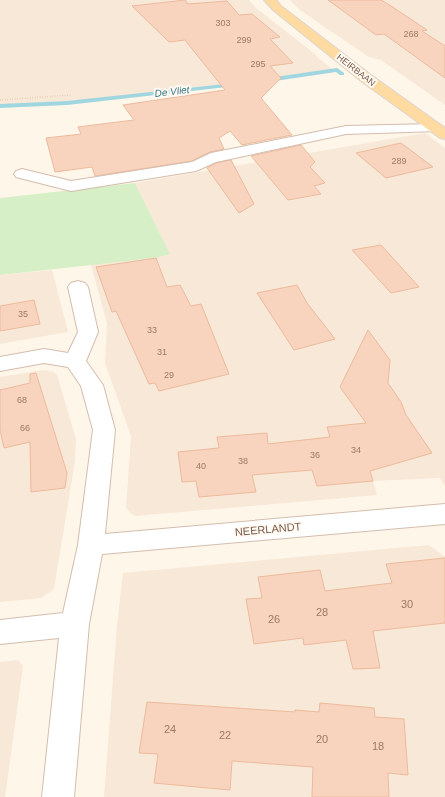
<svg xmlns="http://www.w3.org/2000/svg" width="445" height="797" viewBox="0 0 445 797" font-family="Helvetica,sans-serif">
	<rect width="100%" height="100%" fill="#fff6ea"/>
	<!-- residential -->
	<g fill="#f8e8d7">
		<polygon points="0,0 249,0 256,8 315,54 318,58 332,69 340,71 84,100 0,105"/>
		<polygon points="290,0 445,0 445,105 381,60 369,57 326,28 299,9"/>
		<polygon points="425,133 445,148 445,486 440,478 373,481 377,495 135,516 130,513 126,507 131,436 105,363 107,323 91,265 156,258 170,254 135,183"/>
		<polygon points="52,270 68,332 0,344 0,275"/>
		<polygon points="44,370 54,372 57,375 76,439 75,461 54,589 41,598 0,602 0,377"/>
		<polygon points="429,545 445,557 445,797 104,797 117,625 123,573"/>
		<polygon points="18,660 23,666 5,797 0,797 0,662"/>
	</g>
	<!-- green -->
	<polygon fill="#d7efc6" points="135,183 170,254 156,258 0,275 0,198"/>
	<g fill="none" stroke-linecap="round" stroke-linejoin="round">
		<!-- stream -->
		<g fill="#a0d6df" fill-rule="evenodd">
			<polygon points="337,68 344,73 344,75 340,75 336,72 268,82 265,80 268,78"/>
			<polygon points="234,83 236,84 236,86 67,105 0,108 0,104 67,101"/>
		</g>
	</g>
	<!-- building -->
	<g fill="#f8d4be" stroke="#edba9c">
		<polygon points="185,0 188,4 227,1 239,15 252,14 280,37 270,39 293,63 270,66 281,78 261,98 292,135 242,145 230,131 219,138 224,149 210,152 192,161 95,176 92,167 55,172 46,138 81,134 78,127 134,120 123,105 225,90 185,40 169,42 132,6"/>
		<polygon points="328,0 381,0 391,6 427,30 422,31 445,46 445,78 384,34 376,35"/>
		<polygon points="401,143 433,167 386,178 356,153"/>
		<polygon points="301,145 315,162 310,167 325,183 314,186 321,194 288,200 251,156"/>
		<polygon points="231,160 254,204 239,213 207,168 216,163"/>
		<polygon points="381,245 419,287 391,293 352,250"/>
		<polygon points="156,258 167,287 180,285 191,306 201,304 229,374 159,391 155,383 149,384 116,311 112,312 96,267"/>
		<polygon points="297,285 307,303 335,339 294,350 257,293"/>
		<polygon points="34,300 40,324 0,331 0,306"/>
		<polygon points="368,330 390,360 388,383 401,402 406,415 432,453 370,471 373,481 317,486 312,470 252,475 256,492 199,497 196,481 182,482 178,452 219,448 217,437 267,433 268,444 330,437 327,427 366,423 340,387"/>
		<polygon points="36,373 67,473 65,488 31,492 30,442 4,448 0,430 0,390 30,383 30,374"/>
		<polygon points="445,558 445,623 373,631 380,668 353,669 346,640 304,645 303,638 254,644 246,599 262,598 258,577 320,570 325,591 392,583 386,564"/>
		<polygon points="147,702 295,712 295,710 319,712 320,703 374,708 375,717 404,719 408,775 388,773 389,797 312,797 313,767 232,761 230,790 154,783 158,754 139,753"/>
	</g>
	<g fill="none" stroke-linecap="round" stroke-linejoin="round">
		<defs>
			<g id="minor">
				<polygon points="434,124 439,125 441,128 439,131 346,134 216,162 196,171 71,191 16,177 14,174 16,171 22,169 71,181 192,162 211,153 346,126"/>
				<polygon points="78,281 85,283 88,287 98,332 86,361 103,385 115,430 105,534 445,504 445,524 102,554 89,624 74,797 42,797 59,638 0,644 0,620 63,613 78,545 93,430 81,386 68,367 44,363 0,371 0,357 44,349 68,353 78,332 68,287 71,283"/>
			</g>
			<polygon id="major" points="264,0 276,0 281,6 371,75 445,128 445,139 440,138 361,81 273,10"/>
		</defs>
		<!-- minor casing -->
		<use href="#minor" stroke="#d4bdad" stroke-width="2"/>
		<!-- major casing -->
		<use href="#major" stroke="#ddd4d0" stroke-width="2"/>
		<!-- path -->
		<polyline stroke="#deb7a0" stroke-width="1.5" stroke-dasharray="0.5 2" stroke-linecap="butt" points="0,100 71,95"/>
		<!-- minor -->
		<use href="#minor" fill="#fff" fill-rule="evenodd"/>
		<!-- major -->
		<use href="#major" fill="#ffdba1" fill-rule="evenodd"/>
	</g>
	<g text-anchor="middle" stroke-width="4" stroke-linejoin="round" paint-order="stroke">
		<!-- number labels -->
		<g font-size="9" fill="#9c7966">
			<text x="223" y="26">303</text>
			<text x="411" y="37">268</text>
			<text x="244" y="43">299</text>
			<text x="258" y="67">295</text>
			<text x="399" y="164">289</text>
			<text x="23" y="317">35</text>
			<text x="152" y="333">33</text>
			<text x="162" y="355">31</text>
			<text x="169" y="378">29</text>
			<text x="22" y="403">68</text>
			<text x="25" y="431">66</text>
			<text x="356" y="453">34</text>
			<text x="315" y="458">36</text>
			<text x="243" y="464">38</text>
			<text x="201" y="469">40</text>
		</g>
		<!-- far-street labels -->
		<g font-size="9" fill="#7e5b49" stroke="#fffaf3">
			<text transform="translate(356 70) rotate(38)" y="3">HEIRBAAN</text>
		</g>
		<!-- far-water labels -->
		<g font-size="10" font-style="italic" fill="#3a7984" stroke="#fffaf3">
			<text transform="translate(172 91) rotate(-7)" y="4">De Vliet</text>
		</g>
		<!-- street labels -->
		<g font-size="11" fill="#7e5b49" stroke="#fffaf3">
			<text transform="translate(268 529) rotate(-5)" y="4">NEERLANDT</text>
		</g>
		<!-- near-number labels -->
		<g font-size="11" fill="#9c7966">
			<text x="407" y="608">30</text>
			<text x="322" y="616">28</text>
			<text x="274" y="623">26</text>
			<text x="170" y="733">24</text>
			<text x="225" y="739">22</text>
			<text x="322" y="743">20</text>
			<text x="378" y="750">18</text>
		</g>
	</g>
</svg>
